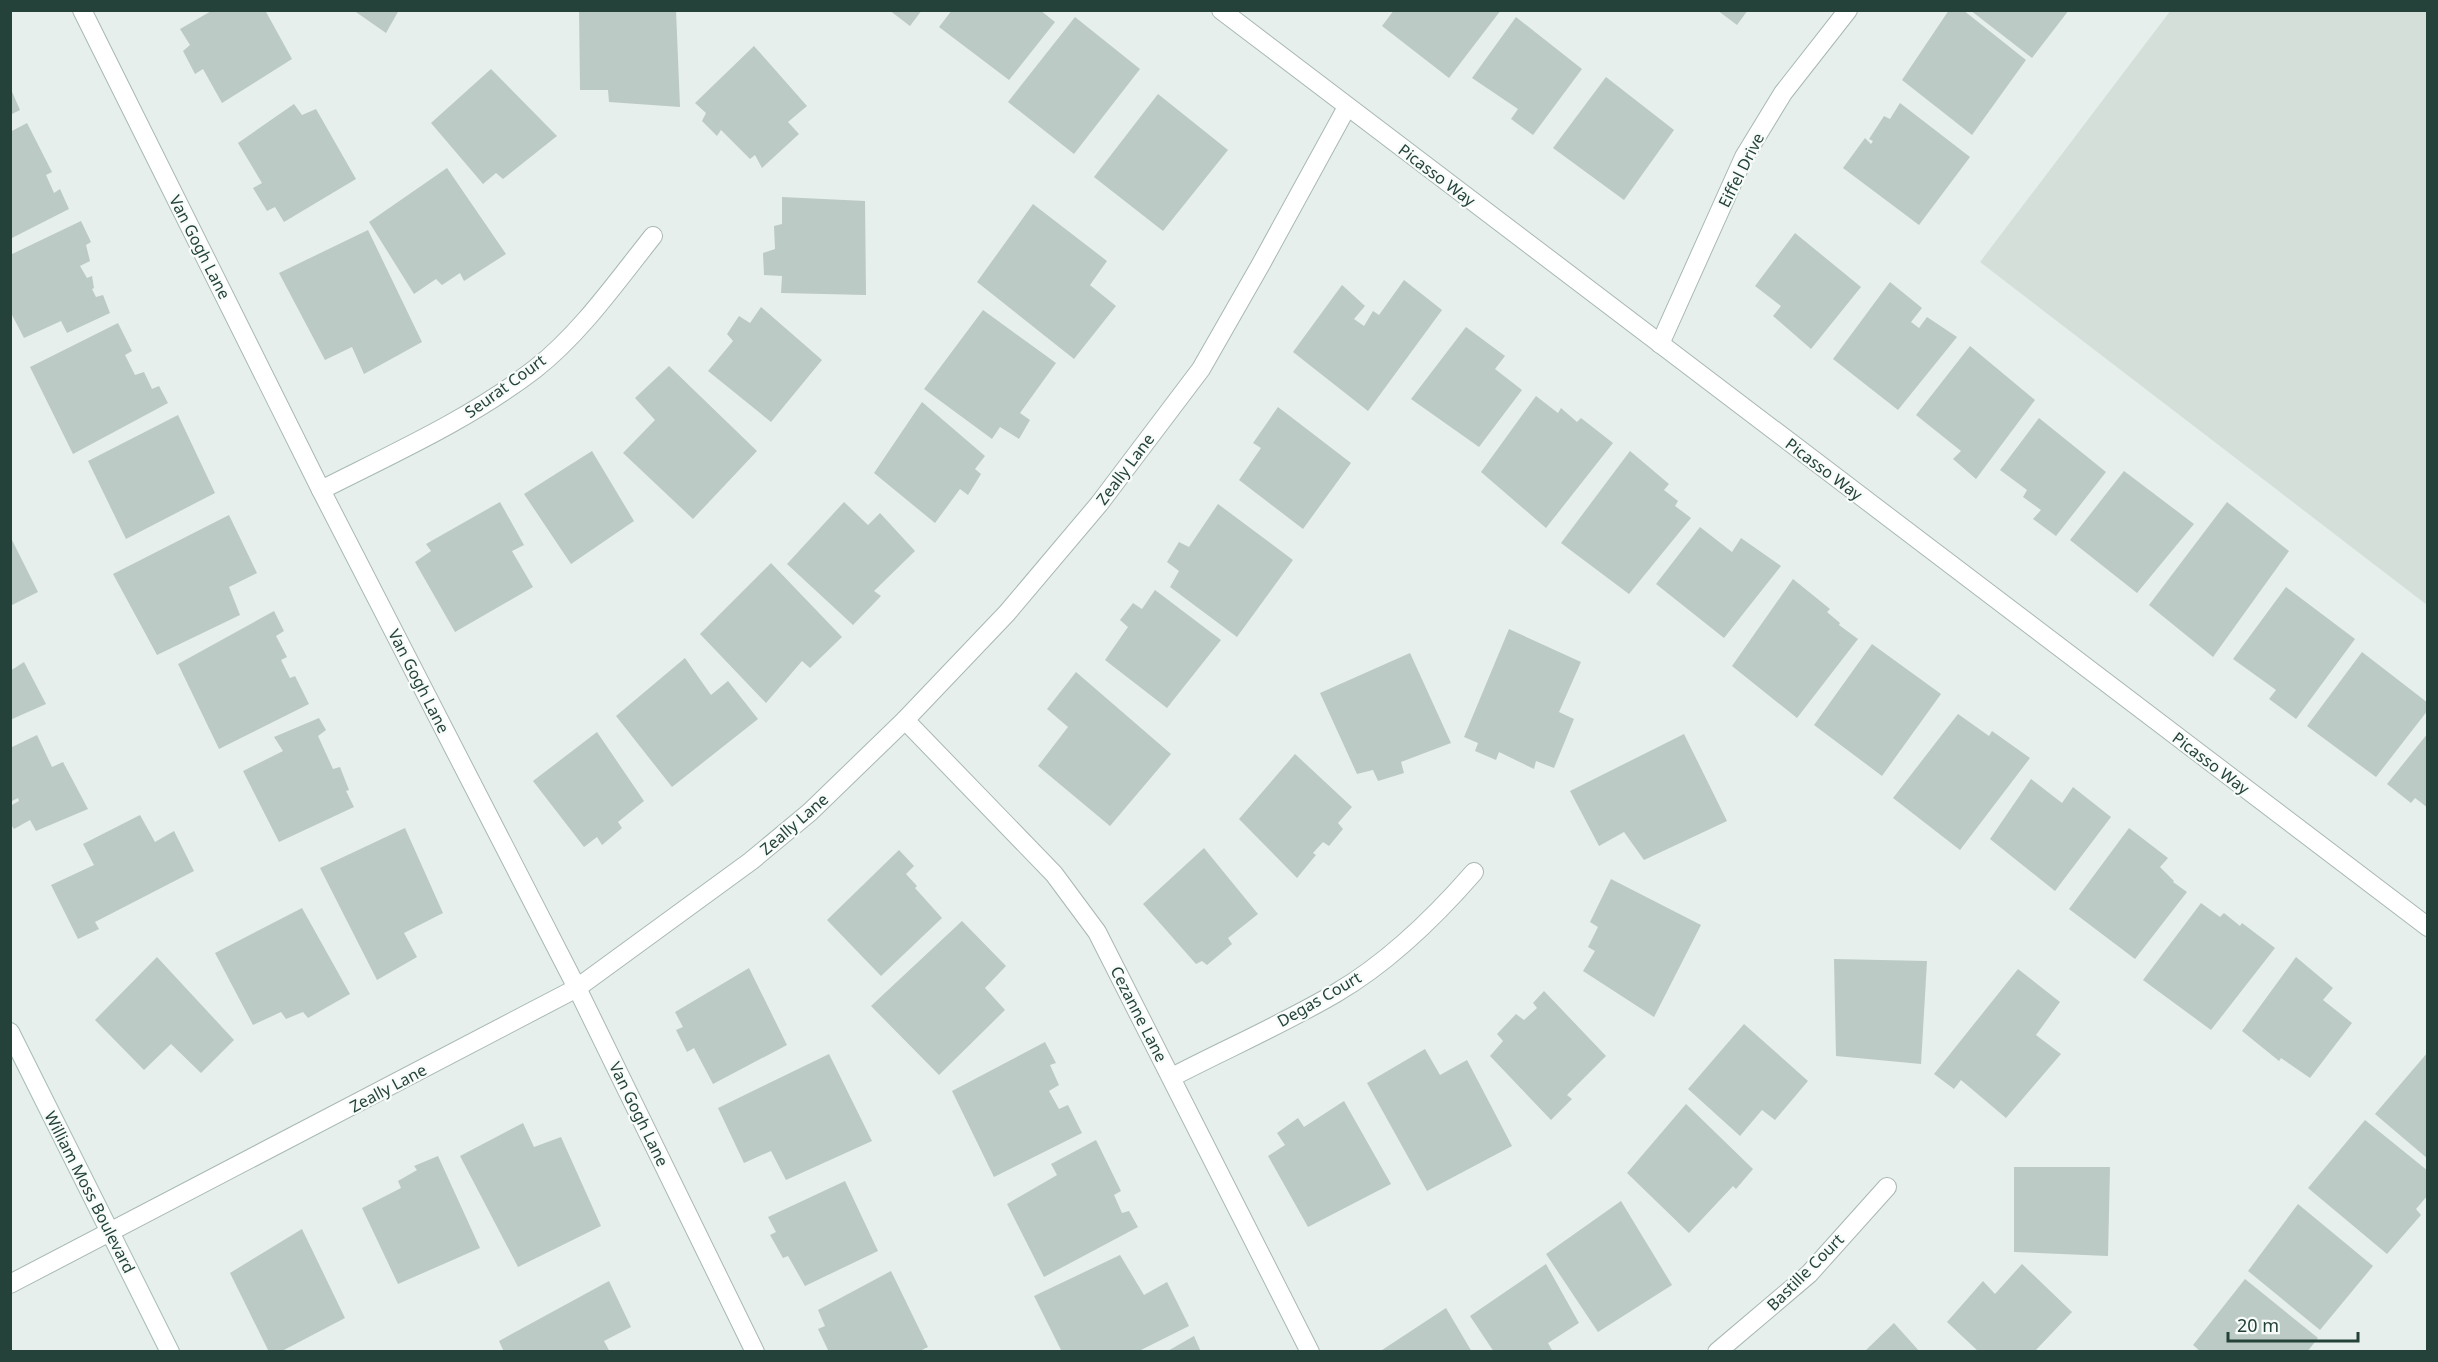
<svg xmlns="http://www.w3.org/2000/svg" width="2438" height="1362" viewBox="0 0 2438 1362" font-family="'Noto Sans',sans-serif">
	<rect width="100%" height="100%" fill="#e6efeb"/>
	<!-- built -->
	<polygon fill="#d4dfda" points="2171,10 2427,11 2427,605 1980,262"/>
	<!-- building -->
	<g fill="#bbcac4">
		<polygon points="213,10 265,10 292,59 222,103 203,69 195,74 183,51 190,45 180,29"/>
		<polygon points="353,10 399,10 386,33"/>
		<polygon points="579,10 676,10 680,107 609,102 608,90 580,90"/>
		<polygon points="889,10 922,10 910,26"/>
		<polygon points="952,10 1040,10 1055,22 1009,80 939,27"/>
		<polygon points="1394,10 1501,10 1449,78 1382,26"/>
		<polygon points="1717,10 1748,10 1737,25"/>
		<polygon points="1949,10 1963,10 2026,60 1972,135 1902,80"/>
		<polygon points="1970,10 2069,10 2032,58"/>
		<polygon points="1075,17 1140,69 1074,154 1008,102"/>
		<polygon points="1516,17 1582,69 1533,135 1511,119 1518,109 1472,78"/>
		<polygon points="754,46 807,106 788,122 799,134 762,168 755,155 750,159 721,130 717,136 702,121 706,113 695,103"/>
		<polygon points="491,69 557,136 503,179 496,173 483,184 431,123"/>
		<polygon points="1606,77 1674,130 1624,200 1553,148"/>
		<polygon points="10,87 20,110 10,115"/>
		<polygon points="1158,94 1228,150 1163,231 1094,177"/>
		<polygon points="1900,103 1970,157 1919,225 1843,168 1865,138 1871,144 1873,141 1869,139 1884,116 1890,119"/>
		<polygon points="294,104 302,115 316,109 356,179 284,222 275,207 267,211 253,188 262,183 238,143"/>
		<polygon points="27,123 52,172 46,175 54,193 60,189 69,209 10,239 10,132"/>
		<polygon points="447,168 506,254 464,281 460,273 442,285 436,279 414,294 369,222"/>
		<polygon points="782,197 865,201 866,295 781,293 782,276 764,275 763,253 775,249 774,226 782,224"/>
		<polygon points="1033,204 1107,261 1090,285 1116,306 1074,359 977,282"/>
		<polygon points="81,221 91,242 86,245 90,261 80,266 87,278 92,276 94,288 92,289 96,297 103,295 110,313 67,333 61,321 24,338 10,311 10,255"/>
		<polygon points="368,230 422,342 364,374 352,347 325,360 279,273"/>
		<polygon points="1795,233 1861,287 1811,349 1773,316 1781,306 1755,286"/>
		<polygon points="1404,280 1442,310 1368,411 1293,352 1342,285 1365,306 1354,319 1364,326 1373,311 1379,315"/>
		<polygon points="1890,282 1922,308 1911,322 1919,328 1927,317 1957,337 1898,410 1833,359"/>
		<polygon points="761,307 822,360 771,422 708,371 733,341 727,334 739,316 750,323"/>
		<polygon points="983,310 1056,363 1020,413 1030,420 1019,439 1000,427 992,439 924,389"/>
		<polygon points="118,323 132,351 125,355 135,375 144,372 152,389 159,386 168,403 73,454 30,367"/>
		<polygon points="1466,327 1505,356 1495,369 1522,390 1479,447 1411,399"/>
		<polygon points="1970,346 2035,400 1976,479 1953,459 1961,451 1916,415"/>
		<polygon points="669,366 757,451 693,519 623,453 655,420 635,398"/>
		<polygon points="1536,396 1558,413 1561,408 1577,422 1581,418 1613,443 1546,528 1481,472"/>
		<polygon points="922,402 985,456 975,469 981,474 968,495 960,489 935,523 874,473"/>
		<polygon points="1278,407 1351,463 1303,529 1239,480 1261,448 1253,443"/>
		<polygon points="178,415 215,493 126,539 88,461"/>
		<polygon points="2039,418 2106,472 2056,536 2033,519 2041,510 2023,497 2027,490 2000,470"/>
		<polygon points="592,451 634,521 571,564 524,494"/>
		<polygon points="1630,451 1669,484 1664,490 1678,501 1675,506 1691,518 1629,594 1561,543"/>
		<polygon points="2124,471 2194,524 2137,593 2070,540"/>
		<polygon points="500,502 524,545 512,551 533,587 455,632 415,562 431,551 426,544"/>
		<polygon points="844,502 868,525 880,513 915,551 874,591 881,596 853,625 787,564"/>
		<polygon points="2227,502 2289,551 2213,657 2149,605"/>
		<polygon points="1218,504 1293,560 1237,637 1170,587 1179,571 1167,562 1179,542 1189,547"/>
		<polygon points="229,515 257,573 229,587 240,615 157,655 113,574"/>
		<polygon points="1700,527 1732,552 1741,538 1781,566 1724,638 1656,584"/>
		<polygon points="10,536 38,592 10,606"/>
		<polygon points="771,563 842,637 810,668 802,661 766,703 700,634"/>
		<polygon points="1793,579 1830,609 1827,612 1840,623 1839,625 1858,639 1797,718 1732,666"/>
		<polygon points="2286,587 2355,639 2296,719 2269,699 2276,690 2233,659"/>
		<polygon points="1155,590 1221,640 1167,708 1105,660 1128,627 1120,620 1133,603 1142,609"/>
		<polygon points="274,611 284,631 276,636 287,657 281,660 290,678 295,676 309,704 219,749 178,664"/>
		<polygon points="1509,629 1581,662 1559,712 1574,719 1554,768 1536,761 1534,769 1499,752 1496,760 1475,751 1478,743 1464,737"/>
		<polygon points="1872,644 1941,694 1882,776 1814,725"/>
		<polygon points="2362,652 2428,703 2428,710 2376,777 2307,726"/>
		<polygon points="1410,653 1451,743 1401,762 1404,773 1378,781 1373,770 1357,774 1320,693"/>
		<polygon points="685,658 711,695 728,681 758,719 672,787 616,716"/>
		<polygon points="24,662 46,704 10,720 10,671"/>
		<polygon points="1076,672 1171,754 1110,826 1038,766 1068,727 1047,709"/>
		<polygon points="1958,714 1989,736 1992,731 2030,758 1960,850 1893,798"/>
		<polygon points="319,718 326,730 318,736 333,769 340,767 349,790 346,791 354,807 279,842 243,771 283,751 274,737"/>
		<polygon points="597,732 644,801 618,822 622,828 602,845 597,837 584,847 533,781"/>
		<polygon points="2428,733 2428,808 2415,798 2411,803 2387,784"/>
		<polygon points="1684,734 1727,821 1644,860 1624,832 1599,846 1570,791"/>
		<polygon points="37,735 52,767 63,762 88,809 36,831 30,820 14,829 10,823 10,806 19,801 18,798 12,801 10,799 10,748"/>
		<polygon points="1295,754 1352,807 1338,823 1343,829 1329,846 1323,842 1313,853 1316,855 1297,878 1239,819"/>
		<polygon points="2031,779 2062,803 2073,787 2111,817 2055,891 1990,839"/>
		<polygon points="140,815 155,842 174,831 194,871 95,922 99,929 78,939 51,885 94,865 83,844"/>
		<polygon points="405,828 443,913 404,933 417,957 377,980 320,868"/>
		<polygon points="2129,828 2168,858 2160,867 2174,881 2173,882 2187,892 2135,959 2069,909"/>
		<polygon points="1204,848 1258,914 1228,938 1232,944 1207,965 1202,961 1196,964 1143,904"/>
		<polygon points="899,850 914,866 906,874 917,886 915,888 942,918 881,976 827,920"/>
		<polygon points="1611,879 1701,925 1654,1017 1583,971 1595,951 1588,947 1598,927 1590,922"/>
		<polygon points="2201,903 2220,917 2224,913 2240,926 2242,923 2275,948 2211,1030 2143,980"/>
		<polygon points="302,908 350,994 308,1018 303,1012 286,1019 281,1012 253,1025 215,953"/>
		<polygon points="962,921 1006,966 985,988 1005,1010 939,1075 871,1006"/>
		<polygon points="157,957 234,1040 201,1073 171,1044 144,1070 95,1020"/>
		<polygon points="2296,957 2333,988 2323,1000 2352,1023 2310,1078 2281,1058 2279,1061 2242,1031"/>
		<polygon points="1834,959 1927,961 1921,1064 1836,1056"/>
		<polygon points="749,968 787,1045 713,1084 694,1048 687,1052 676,1030 683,1027 675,1012"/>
		<polygon points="2018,969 2060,1002 2036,1035 2061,1054 2006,1118 1961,1080 1954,1089 1934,1074"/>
		<polygon points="1544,991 1606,1056 1567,1095 1572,1099 1551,1120 1490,1056 1503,1041 1497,1034 1516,1014 1524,1020 1537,1008 1533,1003"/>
		<polygon points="1744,1024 1808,1081 1775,1120 1762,1110 1740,1136 1688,1089"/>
		<polygon points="1045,1042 1056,1063 1050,1065 1059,1085 1049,1091 1059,1109 1068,1105 1082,1133 994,1177 952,1091"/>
		<polygon points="1425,1049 1440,1075 1467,1060 1512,1146 1427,1191 1367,1083"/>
		<polygon points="2428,1052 2428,1159 2375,1114"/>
		<polygon points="829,1054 872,1141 786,1180 771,1151 744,1163 718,1108"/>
		<polygon points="1344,1101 1391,1184 1308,1227 1268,1156 1285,1145 1277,1133 1298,1118 1304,1127"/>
		<polygon points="1686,1104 1753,1169 1736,1189 1733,1186 1689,1233 1627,1173"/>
		<polygon points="2365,1120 2428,1171 2428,1195 2416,1209 2421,1215 2387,1254 2308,1188"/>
		<polygon points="523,1123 534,1147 561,1137 601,1226 518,1267 460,1156"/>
		<polygon points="1096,1140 1121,1191 1114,1195 1122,1213 1129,1211 1138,1227 1044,1277 1007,1204 1057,1175 1051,1164"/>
		<polygon points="438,1156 480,1248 398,1284 362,1208 401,1188 398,1181 417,1170 414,1166"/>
		<polygon points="2014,1167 2110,1167 2108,1256 2014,1252"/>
		<polygon points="845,1181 878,1251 805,1286 788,1256 783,1258 770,1235 776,1232 768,1217"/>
		<polygon points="1621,1201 1672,1285 1598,1332 1546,1254"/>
		<polygon points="2298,1204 2373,1266 2320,1330 2248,1271"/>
		<polygon points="302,1229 345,1318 280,1352 269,1352 230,1273"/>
		<polygon points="1120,1255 1144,1295 1167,1282 1189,1326 1137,1352 1062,1352 1034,1296"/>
		<polygon points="1546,1264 1579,1323 1548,1343 1553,1352 1494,1352 1470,1316"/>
		<polygon points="2022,1264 2072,1312 2034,1352 1979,1352 1947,1322 1983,1281 1995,1294"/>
		<polygon points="891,1271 928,1347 918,1352 828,1350 818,1329 825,1326 818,1310"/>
		<polygon points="2245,1279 2318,1338 2307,1352 2201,1352 2193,1345"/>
		<polygon points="609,1281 631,1327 604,1341 610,1352 504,1352 499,1341"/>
		<polygon points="1446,1308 1472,1352 1379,1352"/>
		<polygon points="1894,1323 1920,1352 1864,1352"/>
		<polygon points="1194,1336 1201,1352 1166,1352"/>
	</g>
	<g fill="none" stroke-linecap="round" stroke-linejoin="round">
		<defs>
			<g id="street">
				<polyline points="82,10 321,490 577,988 755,1352"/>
				<polyline points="1221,10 2428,927"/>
				<polyline points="1660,344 1744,157 1783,93 1848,10"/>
				<path d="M321,490C394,453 470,419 535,369C581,333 617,281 653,236"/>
				<polyline points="905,720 1054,874 1097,932 1310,1352"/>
				<path d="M1172,1077C1226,1049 1283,1024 1336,993C1389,962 1434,918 1474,872"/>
				<polyline points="10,1284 577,988 751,861 810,812 905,720 1007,613 1099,504 1201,369 1261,264 1347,107"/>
				<polyline points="1717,1352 1809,1274 1887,1187"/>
			</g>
			<polyline id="secondary" points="10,1032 170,1352"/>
		</defs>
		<!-- street casing -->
		<use href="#street" stroke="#a8b8b2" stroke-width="20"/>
		<!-- secondary casing -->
		<use href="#secondary" stroke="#a4bbb3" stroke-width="20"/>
		<!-- street -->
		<use href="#street" stroke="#fff" stroke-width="18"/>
		<!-- secondary -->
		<use href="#secondary" stroke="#fff" stroke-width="18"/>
	</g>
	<g text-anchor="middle" stroke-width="4.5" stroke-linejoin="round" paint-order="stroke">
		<!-- street labels -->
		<g font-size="16" fill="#24423a" stroke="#f7fbf9">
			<text transform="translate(1741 170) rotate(-63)" y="6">Eiffel Drive</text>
			<text transform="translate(1437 175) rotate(37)" y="6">Picasso Way</text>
			<text transform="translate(200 247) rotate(63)" y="6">Van Gogh Lane</text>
			<text transform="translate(505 386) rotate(-36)" y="6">Seurat Court</text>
			<text transform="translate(1125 469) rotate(-53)" y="6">Zeally Lane</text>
			<text transform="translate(1824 469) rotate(37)" y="6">Picasso Way</text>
			<text transform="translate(419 681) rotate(63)" y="6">Van Gogh Lane</text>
			<text transform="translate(2211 763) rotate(37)" y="6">Picasso Way</text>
			<text transform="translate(794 824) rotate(-41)" y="6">Zeally Lane</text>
			<text transform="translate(1319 999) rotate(-30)" y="6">Degas Court</text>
			<text transform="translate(1139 1014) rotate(63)" y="6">Cezanne Lane</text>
			<text transform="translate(388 1088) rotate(-28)" y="6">Zeally Lane</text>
			<text transform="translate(639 1114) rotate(64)" y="6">Van Gogh Lane</text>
			<text transform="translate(90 1192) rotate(63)" y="6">William Moss Boulevard</text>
			<text transform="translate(1805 1272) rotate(-45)" y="6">Bastille Court</text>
		</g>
	</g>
	<!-- border -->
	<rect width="2438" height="1362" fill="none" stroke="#24423a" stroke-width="24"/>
	<!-- scale -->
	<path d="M2228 1332v9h130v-9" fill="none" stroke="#24423a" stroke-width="3"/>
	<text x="2237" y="1332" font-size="18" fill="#24423a" stroke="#f7fbf9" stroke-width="4.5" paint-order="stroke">20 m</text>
</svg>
